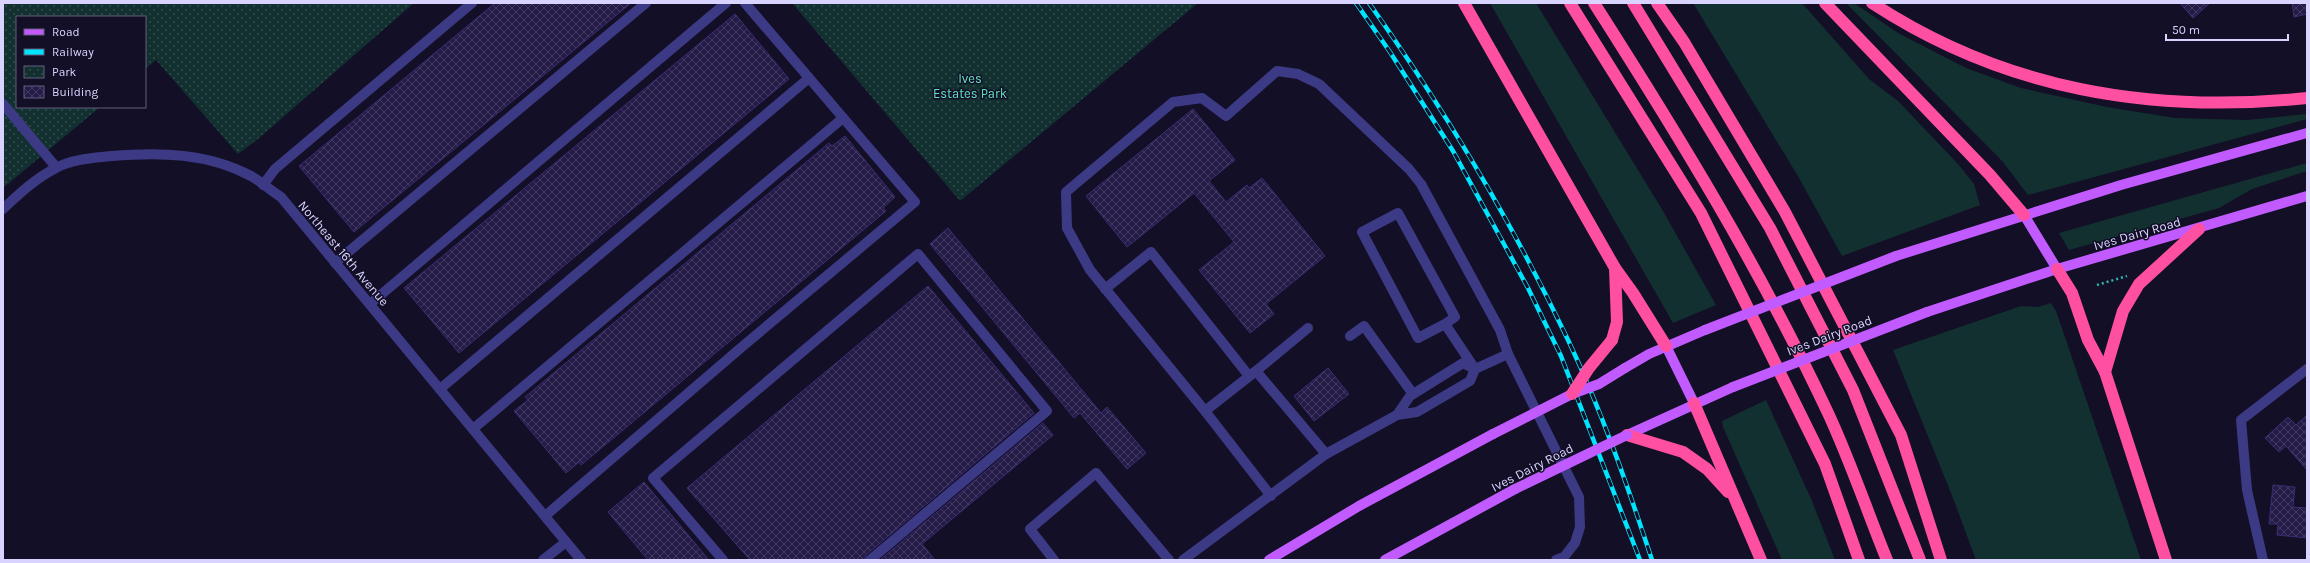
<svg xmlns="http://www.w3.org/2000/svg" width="2310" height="563" viewBox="0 0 2310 563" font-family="Karla,sans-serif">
	<defs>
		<pattern id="park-dots" width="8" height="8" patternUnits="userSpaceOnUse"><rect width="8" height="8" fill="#12302f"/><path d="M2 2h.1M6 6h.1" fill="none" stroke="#344d4e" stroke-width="1.8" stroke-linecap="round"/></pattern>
		<pattern id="building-cross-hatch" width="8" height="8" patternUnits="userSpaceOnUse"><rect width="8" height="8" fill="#241b47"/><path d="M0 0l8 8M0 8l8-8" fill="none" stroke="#433b63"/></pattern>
	</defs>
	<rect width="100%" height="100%" fill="#130f26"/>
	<!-- green -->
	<g fill="#12302f">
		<polygon points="1490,3 1536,3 1663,211 1716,305 1673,323"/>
		<polygon points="1693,3 1802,3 1869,79 1898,101 1959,165 1974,184 1980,205 1842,256 1799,178"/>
		<polygon points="1846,3 1854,3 1898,33 1966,68 2021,88 2107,107 2175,118 2247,120 2307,114 2307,119 2028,195 2003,162"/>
		<polygon points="2307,163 2307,171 2252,189 2219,208 2069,250 2059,233"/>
		<polygon points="2051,303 2056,311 2141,560 1976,560 1953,498 1893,350 2021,306 2038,307"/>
		<polygon points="1766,400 1812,501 1835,560 1782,560 1723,427 1722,421"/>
	</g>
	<!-- park -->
	<g fill="url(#park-dots)">
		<polygon points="3,3 414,3 258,139 238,154 156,60 145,69 145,17 17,17 17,107 100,107 3,188"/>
		<polygon points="792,3 1198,3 960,201"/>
	</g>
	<!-- building -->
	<g fill="url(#building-cross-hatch)" stroke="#3b2d73">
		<polygon points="495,3 631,3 354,232 299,166"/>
		<polygon points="2180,3 2210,3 2193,18"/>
		<polygon points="2292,3 2307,3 2307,14 2294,17"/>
		<polygon points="735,14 789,79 459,353 404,288"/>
		<polygon points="1193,109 1235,160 1209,181 1226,202 1247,185 1249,188 1262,178 1325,256 1266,304 1274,314 1250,333 1199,270 1234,242 1194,193 1127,247 1086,196"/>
		<polygon points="845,136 895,197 883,208 886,211 581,465 579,462 566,473 514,411 528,400 525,397 829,143 832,146"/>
		<polygon points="948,228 1101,413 1107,407 1146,453 1127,469 1080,413 1074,418 930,244"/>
		<polygon points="928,286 1034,413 866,555 864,560 750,560 687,488"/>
		<polygon points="1328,368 1349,394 1314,421 1294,396"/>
		<polygon points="2307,415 2307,470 2286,446 2279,452 2265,438 2288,417 2296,425"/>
		<polygon points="1043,423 1053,435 922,544 935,560 880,560"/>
		<polygon points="644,482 709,560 648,560 608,512"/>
		<polygon points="2273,485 2295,487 2293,507 2307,508 2307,538 2277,535 2278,524 2269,524"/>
	</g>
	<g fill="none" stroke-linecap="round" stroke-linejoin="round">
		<!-- path -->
		<polyline stroke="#2fb8b0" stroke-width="2.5" stroke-dasharray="2 3" stroke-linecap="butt" points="2097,285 2127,276"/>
		<!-- minor -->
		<g stroke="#3d3a85" stroke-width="10">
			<polyline points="3,104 56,167"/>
			<polyline points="263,185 275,169 472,3"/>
			<path d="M3,209C19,194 36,178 56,168C72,159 94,158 112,156C160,152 208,153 251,176C262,182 271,191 281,197L581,560"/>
			<polyline points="335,263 646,3"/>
			<polyline points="1105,289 1151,252 1249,376"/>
			<polyline points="370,304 726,3"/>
			<polyline points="1445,324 1418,338 1362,232 1398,213 1455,317 1445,324 1475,369"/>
			<polyline points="1350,336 1364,326 1413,394"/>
			<polyline points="1256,371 1308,328"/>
			<polyline points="440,389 809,78"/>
			<polyline points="1205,411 1271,496"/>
			<polyline points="1397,415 1410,396 1463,363 1473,368"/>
			<polyline points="473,429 843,118"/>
			<polyline points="1326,454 1256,371 1205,411 1090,270 1067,228 1066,192 1173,102 1202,98 1226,116 1277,71 1298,74 1319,84 1409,169 1421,184 1500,330 1508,354 1579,497 1580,527 1575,543 1564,557 1556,560"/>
			<polyline points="545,516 743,346 915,202 745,3"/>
			<polyline points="543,560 566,542"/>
			<polyline points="723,560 653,478 918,254 1047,411 870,560"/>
			<polyline points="1054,560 1030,529 1096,473 1169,560"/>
			<polyline points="1183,560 1326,454 1397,415 1417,412 1470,381 1475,369 1508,354"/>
			<polyline points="2263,560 2247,490 2241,420 2307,369"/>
		</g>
		<!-- major -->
		<g stroke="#c25bff" stroke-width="10">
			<polyline points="2024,215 2057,269"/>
			<polyline points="1896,256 2121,185 2307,133"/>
			<polyline points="1927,312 2057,269 2307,196"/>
			<polyline points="1666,346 1694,403"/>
			<polyline points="1625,368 1649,354 1705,330"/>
			<polyline points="1627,435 1733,387"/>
			<polyline points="1269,560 1359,506 1493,434"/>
			<polyline points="1385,560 1515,489"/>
		</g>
		<!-- highway -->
		<g stroke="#ff4fa3" stroke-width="12">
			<polyline points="1464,3 1615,268 1633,293 1666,346"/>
			<polyline points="1570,3 1701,213 1825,464 1859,560"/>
			<path d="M1594,3C1679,136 1761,270 1828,413C1850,460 1867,511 1887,560"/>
			<polyline points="1633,3 1770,228 1853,390 1920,560"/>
			<polyline points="1657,3 1684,42 1785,212 1901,435 1941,560"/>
			<polyline points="1825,3 1990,175 2024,215"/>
			<path d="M1872,3C2005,90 2151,114 2307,98"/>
			<polyline points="2057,269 2072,293 2088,340 2105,372 2166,560"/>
			<polyline points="1612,340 1617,322 1615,268"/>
			<polyline points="2105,372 2123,311 2139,284 2199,229"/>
			<polyline points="1694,403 1761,560"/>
			<polyline points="1627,435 1683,452 1707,469 1728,492"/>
		</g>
		<defs>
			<g id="rail">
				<polyline points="1356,3 1390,52 1453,151 1528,288 1561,356 1640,560"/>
				<path d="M1369,3C1445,110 1513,224 1569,342C1602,412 1628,487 1652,560"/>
			</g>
		</defs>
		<!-- rail casing -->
		<use href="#rail" stroke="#00e5ff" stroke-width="4.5"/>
		<!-- rail -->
		<use href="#rail" stroke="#130f26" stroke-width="3" stroke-dasharray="9" stroke-linecap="butt"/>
		<!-- major-bridge -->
		<g stroke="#c25bff" stroke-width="10">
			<polyline points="1705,330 1896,256"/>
			<polyline points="1733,387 1927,312"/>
			<polyline points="1493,434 1572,394 1599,384 1625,368"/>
			<polyline points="1515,489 1627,435"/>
		</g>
		<!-- highway-bridge -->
		<polyline stroke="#ff4fa3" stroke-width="12" points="1572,394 1589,368 1612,340"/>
	</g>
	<g text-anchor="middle" stroke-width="3" stroke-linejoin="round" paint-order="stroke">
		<!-- park labels -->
		<g font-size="13" fill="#5fe0c0" stroke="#130f26">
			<text x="970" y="83">Ives<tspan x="970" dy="15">Estates Park</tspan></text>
		</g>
		<!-- street labels -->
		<g font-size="13" fill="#d9d4ff" stroke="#130f26">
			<text transform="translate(2137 233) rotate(-16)" y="5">Ives Dairy Road</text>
			<text transform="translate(344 253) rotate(50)" y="5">Northeast 16th Avenue</text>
			<text transform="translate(1829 335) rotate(-21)" y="5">Ives Dairy Road</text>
			<text transform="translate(1532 467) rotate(-27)" y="5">Ives Dairy Road</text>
		</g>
	</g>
	<!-- border -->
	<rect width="2310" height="563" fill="none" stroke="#d9d4ff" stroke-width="8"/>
	<!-- legend -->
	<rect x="16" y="16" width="130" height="92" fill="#130f26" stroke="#625e7d"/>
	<rect x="24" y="29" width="20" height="6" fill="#c25bff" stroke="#625e7d"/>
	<text x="52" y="36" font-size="12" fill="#d9d4ff">Road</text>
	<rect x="24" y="49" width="20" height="6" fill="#00e5ff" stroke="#625e7d"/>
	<text x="52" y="56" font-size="12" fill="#d9d4ff">Railway</text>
	<rect x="24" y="66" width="20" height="12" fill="url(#park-dots)" stroke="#625e7d"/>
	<text x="52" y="76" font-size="12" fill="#d9d4ff">Park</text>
	<rect x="24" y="86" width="20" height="12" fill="url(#building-cross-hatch)" stroke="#625e7d"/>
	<text x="52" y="96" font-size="12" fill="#d9d4ff">Building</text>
	<!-- scale -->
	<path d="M2166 34v6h122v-6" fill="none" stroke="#d9d4ff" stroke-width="2"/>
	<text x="2172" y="34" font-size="12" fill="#d9d4ff" stroke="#130f26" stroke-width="3" paint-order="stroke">50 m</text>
</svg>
